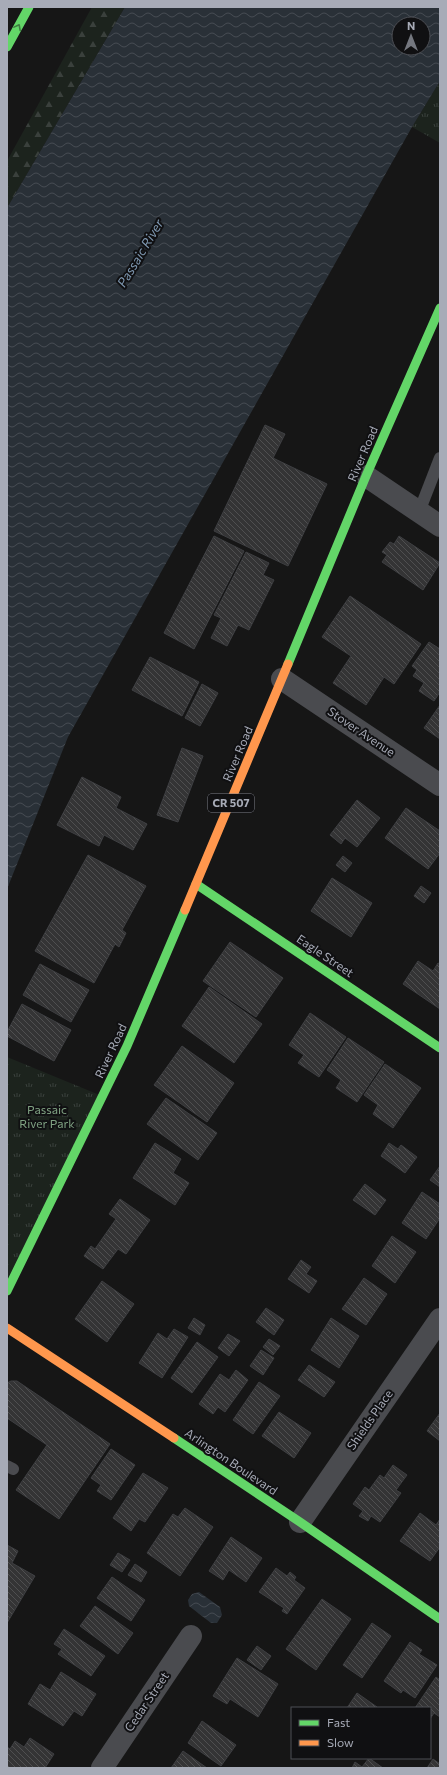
<svg xmlns="http://www.w3.org/2000/svg" width="447" height="1775" viewBox="0 0 447 1775" font-family="Commissioner,sans-serif">
	<defs>
		<pattern id="forest-firs" width="22" height="20" patternUnits="userSpaceOnUse"><rect width="22" height="20" fill="#1c231d"/><path d="M5 1l3.5 6h-7zM16 11l3.5 6h-7z" fill="#3a403c"/></pattern>
		<pattern id="park-tufts" width="24" height="20" patternUnits="userSpaceOnUse"><rect width="24" height="20" fill="#1c231d"/><path d="M3 7l-1-3M5 7V3M7 7l1-3M15 17l-1-3M17 17v-4M19 17l1-3" fill="none" stroke="#3a403c"/></pattern>
		<pattern id="water-waves" width="16" height="10" patternUnits="userSpaceOnUse"><rect width="16" height="10" fill="#293037"/><path d="M0 5q4-4 8 0t8 0" fill="none" stroke="#454b52"/></pattern>
		<pattern id="building-back-hatch" width="6" height="6" patternUnits="userSpaceOnUse"><rect width="6" height="6" fill="#343435"/><path d="M-1 5l2 2M0 0l6 6M5-1l2 2" fill="none" stroke="#4f4f50"/></pattern>
	</defs>
	<rect width="100%" height="100%" fill="#161616"/>
	<!-- forest -->
	<polygon fill="url(#forest-firs)" points="92,7 125,7 7,208 7,161"/>
	<!-- park -->
	<g fill="url(#park-tufts)">
		<polygon points="440,81 440,143 412,127"/>
		<polygon points="7,1057 102,1096 7,1291"/>
	</g>
	<!-- water -->
	<g fill="url(#water-waves)" fill-rule="evenodd">
		<path d="M125,7H440V81L412,127L68,737L7,889V208ZM399,24H423V48H399Z"/>
		<polygon points="199,1592 220,1607 222,1615 217,1623 211,1623 189,1606 188,1600 192,1594"/>
	</g>
	<!-- building -->
	<g fill="url(#building-back-hatch)" stroke="#3e3f42">
		<polygon points="265,425 285,434 273,458 327,484 288,566 214,531"/>
		<polygon points="214,536 244,551 194,649 164,633"/>
		<polygon points="399,536 440,563 423,590 382,562 387,555 382,552 390,542 394,544"/>
		<polygon points="246,552 269,563 263,575 274,580 249,630 238,625 227,646 211,638 221,618 214,615"/>
		<polygon points="350,596 421,644 394,684 384,677 366,705 333,683 351,656 322,637"/>
		<polygon points="429,642 440,649 440,692 434,701 419,691 424,683 413,676 417,670 412,666"/>
		<polygon points="150,657 199,682 182,716 132,690"/>
		<polygon points="202,684 218,693 200,726 185,718"/>
		<polygon points="440,705 440,739 424,728"/>
		<polygon points="182,748 203,756 178,822 157,815"/>
		<polygon points="82,777 121,797 116,808 147,824 133,850 104,835 99,846 57,825"/>
		<polygon points="357,800 380,818 357,847 345,838 341,844 330,835"/>
		<polygon points="406,808 440,831 440,853 428,869 385,838"/>
		<polygon points="88,855 146,886 122,930 126,933 119,947 115,944 94,983 35,951"/>
		<polygon points="343,856 352,863 345,872 336,865"/>
		<polygon points="332,878 372,903 351,937 311,911"/>
		<polygon points="421,886 431,893 424,903 414,896"/>
		<polygon points="230,942 283,978 256,1017 203,981"/>
		<polygon points="418,961 433,971 438,963 440,964 440,1009 403,984"/>
		<polygon points="40,964 89,990 71,1022 23,995"/>
		<polygon points="209,987 262,1024 234,1063 182,1026"/>
		<polygon points="22,1004 71,1030 54,1061 7,1036 7,1032"/>
		<polygon points="310,1013 346,1037 319,1077 298,1063 304,1055 289,1045"/>
		<polygon points="348,1038 384,1062 357,1102 336,1088 341,1080 327,1070"/>
		<polygon points="182,1046 234,1083 207,1122 154,1085"/>
		<polygon points="385,1064 421,1088 393,1128 373,1114 378,1105 364,1095"/>
		<polygon points="166,1098 217,1133 198,1160 147,1124"/>
		<polygon points="155,1143 181,1159 173,1173 189,1183 175,1205 133,1178"/>
		<polygon points="389,1143 398,1149 401,1145 417,1157 405,1173 381,1156"/>
		<polygon points="440,1166 440,1187 430,1180"/>
		<polygon points="365,1184 386,1200 375,1215 353,1200"/>
		<polygon points="422,1192 440,1204 440,1218 426,1239 402,1223"/>
		<polygon points="120,1199 150,1220 126,1254 118,1249 103,1269 84,1256 91,1246 95,1249 116,1219 109,1214"/>
		<polygon points="392,1236 416,1252 395,1283 372,1266"/>
		<polygon points="301,1260 311,1267 306,1274 317,1281 309,1293 288,1279"/>
		<polygon points="364,1278 387,1294 366,1325 342,1309"/>
		<polygon points="102,1281 134,1304 107,1342 75,1319"/>
		<polygon points="266,1308 284,1320 274,1335 256,1322"/>
		<polygon points="194,1318 205,1325 200,1335 188,1328"/>
		<polygon points="331,1318 359,1336 339,1368 311,1350"/>
		<polygon points="174,1329 188,1337 162,1378 139,1363 158,1333 167,1339"/>
		<polygon points="228,1334 240,1341 229,1356 218,1348"/>
		<polygon points="269,1339 280,1346 273,1355 263,1347"/>
		<polygon points="197,1342 218,1357 192,1393 171,1378"/>
		<polygon points="261,1350 274,1358 263,1375 250,1366"/>
		<polygon points="309,1365 335,1382 324,1397 298,1380"/>
		<polygon points="236,1370 248,1380 225,1412 218,1407 213,1414 199,1404 220,1374 229,1380"/>
		<polygon points="11,1381 17,1381 110,1444 59,1519 16,1490 47,1445 7,1418 7,1383"/>
		<polygon points="259,1382 280,1396 253,1434 233,1420"/>
		<polygon points="279,1412 311,1433 294,1458 262,1436"/>
		<polygon points="440,1413 440,1441 427,1431"/>
		<polygon points="111,1449 135,1465 111,1500 97,1491 101,1485 91,1478"/>
		<polygon points="393,1465 407,1475 396,1490 401,1493 380,1522 371,1516 368,1521 359,1516 363,1511 353,1504 365,1487 369,1490 380,1475 384,1478"/>
		<polygon points="143,1473 168,1488 145,1522 139,1519 131,1531 113,1518"/>
		<polygon points="185,1508 213,1527 180,1576 147,1553 173,1514 178,1517"/>
		<polygon points="420,1513 436,1525 440,1519 440,1547 430,1561 400,1541"/>
		<polygon points="231,1537 262,1558 246,1582 229,1570 223,1580 209,1571"/>
		<polygon points="7,1545 18,1551 12,1563 35,1576 7,1623"/>
		<polygon points="118,1553 130,1560 122,1572 110,1565"/>
		<polygon points="135,1564 147,1572 141,1582 128,1575"/>
		<polygon points="276,1568 287,1576 290,1572 296,1577 294,1580 305,1588 287,1614 282,1611 284,1608 259,1592"/>
		<polygon points="112,1577 145,1600 131,1621 97,1598"/>
		<polygon points="322,1599 351,1619 316,1670 286,1649"/>
		<polygon points="95,1606 133,1633 118,1654 80,1626"/>
		<polygon points="372,1623 391,1636 362,1678 343,1665"/>
		<polygon points="64,1629 105,1656 91,1676 58,1654 62,1649 54,1644"/>
		<polygon points="410,1642 422,1650 419,1654 437,1665 415,1698 403,1690 401,1693 384,1681"/>
		<polygon points="257,1646 271,1656 261,1670 247,1660"/>
		<polygon points="237,1658 278,1684 258,1717 230,1699 227,1704 213,1696"/>
		<polygon points="61,1672 96,1694 82,1716 74,1711 63,1726 28,1704 40,1684 50,1690"/>
		<polygon points="436,1677 440,1680 440,1717 434,1713 430,1719 430,1708 415,1708"/>
		<polygon points="357,1693 377,1707 376,1708 347,1708"/>
		<polygon points="202,1721 236,1745 221,1766 188,1743"/>
		<polygon points="30,1738 54,1754 45,1768 7,1768 7,1747 10,1749 15,1741 24,1747"/>
		<polygon points="183,1751 207,1768 171,1768"/>
		<polygon points="369,1758 383,1768 352,1768 355,1762 362,1767"/>
		<polygon points="433,1759 440,1764 440,1768 427,1768"/>
	</g>
	<g fill="none" stroke-linecap="round" stroke-linejoin="round">
		<!-- lane -->
		<g stroke="#4a4b4f" stroke-width="12">
			<polyline points="419,512 440,458"/>
			<polyline points="7,1466 13,1469"/>
		</g>
		<!-- street -->
		<g stroke="#4a4b4f" stroke-width="22">
			<polyline points="366,476 440,526"/>
			<polyline points="282,679 440,785"/>
			<polyline points="300,1522 440,1319"/>
			<polyline points="102,1768 191,1636"/>
		</g>
		<!-- fast -->
		<g stroke="#63d668" stroke-width="9">
			<polyline points="7,47 29,7"/>
			<polyline points="288,664 366,476 440,308"/>
			<polyline points="196,884 440,1048"/>
			<polyline points="7,1291 127,1046 185,910"/>
			<polyline points="174,1438 300,1522 440,1619"/>
		</g>
		<!-- slow -->
		<g stroke="#ff974d" stroke-width="9">
			<polyline points="185,910 288,664"/>
			<polyline points="7,1328 174,1438"/>
		</g>
	</g>
	<!-- one-way arrows -->
	<defs><path id="oneway-chevron" d="M-2-3.5L2.5 0L-2 3.5" fill="none" stroke-width="1.6" stroke-linecap="round" stroke-linejoin="round"/></defs>
	<use stroke="#3e7d41" href="#oneway-chevron" transform="translate(18 27) rotate(-62)"/>
	<g text-anchor="middle" stroke-width="4" stroke-linejoin="round" paint-order="stroke">
		<!-- shield labels -->
		<rect fill="#101012" stroke="#7a7c86" stroke-width="1" x="208" y="794" width="46" height="18" rx="3"/>
		<g font-size="11" font-weight="bold" fill="#a7abb7">
			<text x="231" y="807">CR 507</text>
		</g>
		<!-- street labels -->
		<g font-size="12" fill="#a7abb7" stroke="#101012">
			<text transform="translate(363 454) rotate(-67)" y="4">River Road</text>
			<text transform="translate(361 732) rotate(34)" y="4">Stover Avenue</text>
			<text transform="translate(238 754) rotate(-67)" y="4">River Road</text>
			<text transform="translate(325 956) rotate(34)" y="4">Eagle Street</text>
			<text transform="translate(111 1051) rotate(-65)" y="4">River Road</text>
			<text transform="translate(370 1420) rotate(-55)" y="4">Shields Place</text>
			<text transform="translate(231 1462) rotate(34)" y="4">Arlington Boulevard</text>
			<text transform="translate(147 1702) rotate(-56)" y="4">Cedar Street</text>
		</g>
		<!-- park labels -->
		<g font-size="12" fill="#7fa182" stroke="#101012">
			<text x="47" y="1114">Passaic<tspan x="47" dy="14">River Park</tspan></text>
		</g>
		<!-- water labels -->
		<g font-size="13" font-style="italic" fill="#7f98b1" stroke="#101012">
			<text transform="translate(140 253) rotate(-59)" y="5">Passaic River</text>
		</g>
	</g>
	<!-- border -->
	<rect width="447" height="1775" fill="none" stroke="#a7abb7" stroke-width="16"/>
	<!-- legend -->
	<rect x="291" y="1707" width="140" height="52" fill="#101012" stroke="#4c4e54"/>
	<rect x="299" y="1720" width="20" height="6" fill="#63d668" stroke="#4c4e54"/>
	<text x="327" y="1727" font-size="12" fill="#a7abb7">Fast</text>
	<rect x="299" y="1740" width="20" height="6" fill="#ff974d" stroke="#4c4e54"/>
	<text x="327" y="1747" font-size="12" fill="#a7abb7">Slow</text>
	<!-- north arrow -->
	<g transform="translate(411 36)"><circle r="19" fill="#101012" stroke="#4c4e54"/>
	<path d="M0-3L7 15L0 10L-7 15Z" fill="#74777f"/>
	<text y="-6" font-size="11" font-weight="bold" text-anchor="middle" fill="#a7abb7">N</text>
	</g>
</svg>
